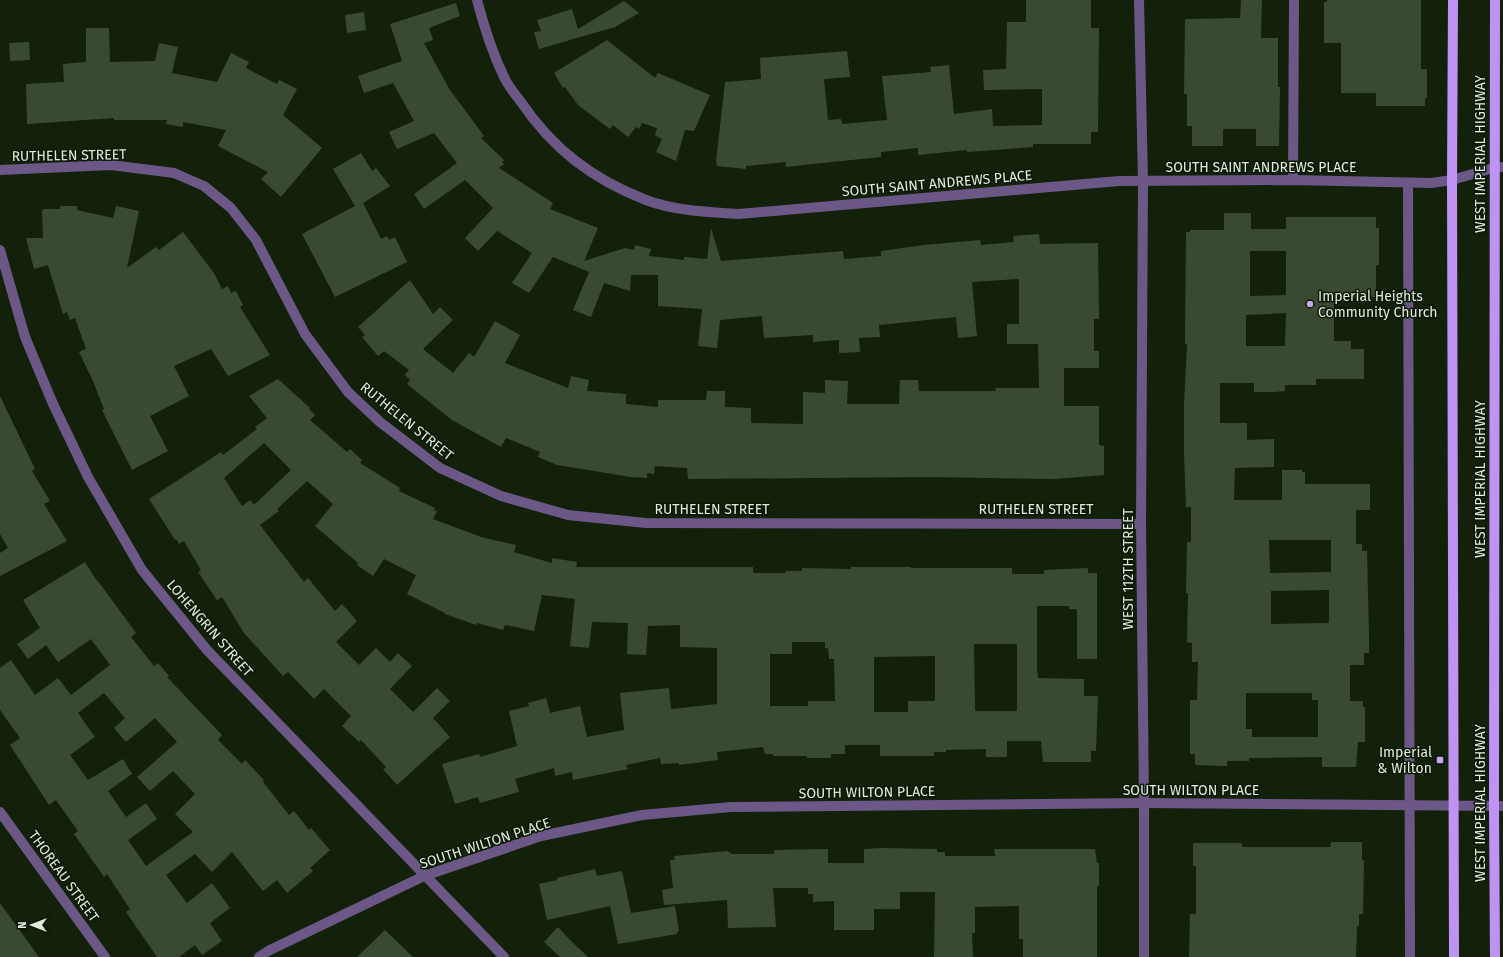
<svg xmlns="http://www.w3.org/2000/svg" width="1503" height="957" viewBox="0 0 1503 957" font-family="'Fira Sans',sans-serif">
	<rect width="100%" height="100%" fill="#13210b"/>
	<!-- building -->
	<g fill="#3a4a32" fill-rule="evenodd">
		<polygon points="1026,0 1091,0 1091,28 1099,28 1098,132 1091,132 1091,144 1033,144 1033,147 967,152 967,150 918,155 918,148 881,152 881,157 803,165 786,167 786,162 746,166 746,169 717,166 716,162 725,82 761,79 760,58 847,51 850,77 824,79 828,120 841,119 842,124 887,120 882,76 931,72 930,67 949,65 954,114 992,109 993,126 1042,125 1042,89 984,90 983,70 1006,69 1007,22 1026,22"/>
		<polygon points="1241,0 1262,0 1261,38 1278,38 1278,87 1280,87 1279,146 1256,146 1256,129 1223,129 1223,146 1192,146 1192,126 1187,126 1187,94 1184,94 1185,19 1240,18"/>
		<polygon points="1327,0 1421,0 1421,69 1427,69 1427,98 1425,98 1425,106 1376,106 1376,93 1341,93 1341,43 1324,43 1324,2 1327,2"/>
		<polygon points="624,1 639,13 615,27 539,49 534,32 541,31 537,20 572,9 578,29"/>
		<polygon points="456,3 460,16 429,28 433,40 424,43 450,90 484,136 481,138 504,160 502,162 504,164 499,168 553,203 550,209 598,228 584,261 625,248 634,250 635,245 651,249 649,256 684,260 684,257 707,259 711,228 721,261 843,251 844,259 881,256 881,251 924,245 980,240 981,245 1014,242 1013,236 1039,234 1040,244 1098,243 1099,319 1094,319 1094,351 1099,351 1099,368 1064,368 1064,406 1099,406 1099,445 1104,446 1104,475 1054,479 929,477 688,479 687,468 655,466 654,474 647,473 647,478 631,477 557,465 538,457 540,452 506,438 501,447 452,420 407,384 410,380 405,375 409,370 384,351 378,356 362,337 365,335 358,327 410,280 433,314 440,307 453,320 423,349 453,373 469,353 474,357 495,321 520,335 505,363 568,388 571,376 589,380 587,391 626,394 626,404 658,407 658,400 706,400 707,391 725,391 725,407 751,408 751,423 803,424 803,392 825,393 825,380 848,381 847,404 899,404 900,380 918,380 919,391 996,391 995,388 1039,388 1038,344 1007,344 1007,324 1019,324 1019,279 972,282 977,336 958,338 956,317 879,325 880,337 859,338 860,352 839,353 839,340 813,342 813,335 764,338 762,316 720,320 717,348 698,346 702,309 658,306 658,275 631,275 630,291 604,283 591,317 573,310 589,272 553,257 529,293 512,283 532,253 497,231 478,251 465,238 493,208 465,180 424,209 414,194 457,163 434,133 397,149 389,132 414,121 393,83 364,93 358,76 402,61 390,24"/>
		<polygon points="364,12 366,30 347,33 345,15"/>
		<polygon points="86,28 109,28 110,62 155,61 159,43 178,47 172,73 217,82 231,53 249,62 246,68 277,84 279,80 297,89 283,115 322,148 281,197 261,179 268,172 218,146 226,130 183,122 183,127 166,124 167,120 114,120 114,118 27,124 26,84 64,82 63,64 86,62"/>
		<polygon points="607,40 655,78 658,73 710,95 694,131 685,130 676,161 656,152 662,139 655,135 657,128 642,123 639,129 636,127 628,137 613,125 610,129 578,105 565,87 563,88 554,73"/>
		<polygon points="29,42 30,60 10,61 9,43"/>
		<polygon points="361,153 372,171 376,168 390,186 363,203 381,239 387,236 389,240 395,237 407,262 335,297 302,234 355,206 333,169"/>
		<polygon points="60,206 77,206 77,210 113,218 116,206 139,211 127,268 156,247 159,250 183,232 214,273 222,289 228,286 231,293 236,291 243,305 240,307 270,355 228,376 211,349 174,366 189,396 150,416 168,451 132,470 102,410 104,409 93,381 79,352 86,349 75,318 70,320 67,312 63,314 48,265 34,269 26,238 43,238 42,211 44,209 60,209"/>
		<path d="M1224,213H1251V229H1286V217H1376V228H1379V265H1376V297H1334V341H1351V349H1364V379H1316V385H1285V391L1275,392H1254V383H1220V423H1247V440L1274,439V467L1235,468L1234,500H1282V470H1302V472H1305V484H1370V510H1356V544H1362V551H1367L1369,636V653H1364V665H1350V701H1363V707H1365V742H1358L1356,767H1322V757L1249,758V761H1227V766L1195,765V754H1190V700H1197L1198,662H1192V643L1187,642L1188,593H1186L1187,542H1191V507H1186L1184,454V405L1187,344H1185L1186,232H1190V230H1224ZM1250,251H1286V295L1250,296ZM1286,313L1285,346H1246V315ZM1269,540H1331V572L1270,573ZM1329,590V623L1271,624V591ZM1246,693H1312V700H1318V737H1252V729H1246Z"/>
		<path d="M278,379L310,408L309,409L315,415L310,420L347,452L350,449L362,460L360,463L400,488L399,491L435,508L434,510L437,511L433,519L481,537L516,545L514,552L552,563V558L577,562L576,567H753V573H785L786,571H802V568L851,569V567H911V568H1012V574H1044V570L1088,568V573H1097V659H1077V609H1069V606H1037V670L1038,678L1084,679V696H1098L1096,751H1091V762H1043L1041,741H1007V757H986V749L946,750V752H934V756H880V745H845V754H831V758H807V756H773V754H765L763,747L717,752L718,760L679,765V763L661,764L660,758L626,765L628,769L573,780L572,772L555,776L554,768L515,779L519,792L480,803L478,797L455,804L442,764L479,754L480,757L517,746L509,711L529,706L528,703L546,698L550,713L580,706L587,737L624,730L620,693L669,688L671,709L717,704V648L680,647V625L648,626L646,655L627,654L628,623L592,622L589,648L570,646L575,599L542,595L534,631L505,625L503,630L477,623L476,625L445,614V613L407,594L416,575L384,559L373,576L357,565L358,563L315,526L333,504L307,481L277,509L279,511L260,525L304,582L308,578L335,611L342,604L357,621L336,642L359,665L376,648L390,662L398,653L412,666L390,689L413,712L437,688L450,701L433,718L450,737L397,785L383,769L386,767L361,740L359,742L342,726L351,716L324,689L314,699L288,672L283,676L244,633L222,597L217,600L198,572L201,570L184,541L179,544L176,539L175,540L149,499L221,452L223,455L257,429L255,427L267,418L249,396ZM264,443L291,470L254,505L250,500L242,506L224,478ZM792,642H825V648H828L829,659H834L835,701H808V706H770V654H792ZM974,644H1017V711H975ZM935,656V701H908V712H874V657Z"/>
		<polygon points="0,396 35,469 32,471 50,501 44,504 67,541 0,576 0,553 8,548 0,534"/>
		<path d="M85,562L97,581H98L136,633L131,637L154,666L158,663L169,676L167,677L222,735L218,740L242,764L245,760L264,780L263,782L289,815L294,811L309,830L311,828L330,850L310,868L313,871L287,893L277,880L263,891L232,852L212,872L195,854L166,875L187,903L212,883L230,908L210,923L222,941L202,955L195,945L179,957H157L126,912L130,909L107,874L104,877L74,834L78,831L56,800L49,805L10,745L20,738L0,710V668L11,660L35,695L58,678L71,695L110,665L91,639L58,662L46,645L28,659L17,644L40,628L23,600ZM104,693L125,718L114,728L126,742L155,718L177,742L137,777L150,791L173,771L195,794L175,814L193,832L146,866L128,840L157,819L146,803L126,817L108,791L132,774L123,759L88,780L70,755L95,737L78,713Z"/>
		<polygon points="1331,842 1362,842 1362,860 1364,860 1363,914 1359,914 1359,926 1357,926 1356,957 1189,957 1190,914 1196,914 1196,866 1193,866 1193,843 1242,843 1242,847 1330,847"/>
		<polygon points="882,848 937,849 937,852 945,852 945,856 995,856 994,849 1095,849 1097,863 1099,863 1099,886 1097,886 1097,957 1023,957 1023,939 1019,939 1019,906 975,907 975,933 972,933 973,957 934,957 935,892 900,892 900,909 874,909 874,930 834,930 834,901 813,902 813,894 808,894 808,888 773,888 776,927 728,928 727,900 664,905 662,890 673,888 670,860 675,860 674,856 727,851 732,854 774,854 774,850 828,849 828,863 864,863 864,849"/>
		<polygon points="595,869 597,876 622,871 631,913 675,906 679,931 677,932 677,934 618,944 610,906 547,920 539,884 557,880 557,878"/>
		<polygon points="0,903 39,957 0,957"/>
		<polygon points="558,927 571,941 588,957 560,957 544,942"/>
		<polygon points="385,930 413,957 357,957"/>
	</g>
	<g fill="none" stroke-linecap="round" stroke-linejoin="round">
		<!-- lane -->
		<g stroke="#6c5887" stroke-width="10">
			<polyline points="1293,180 1294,0"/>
			<polyline points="1408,183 1410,957"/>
		</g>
		<!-- street -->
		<g stroke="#6c5887" stroke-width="10">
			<path d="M477,0C484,27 492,52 504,77C508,86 515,94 521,102C553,149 592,179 646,200C675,211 708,212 739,214L1119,181L1293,180L1431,183L1452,180L1493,168L1503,167"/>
			<polyline points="1139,0 1143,181 1141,524 1144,803 1144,957"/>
			<polyline points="0,170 111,165 174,173 204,186 231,208 256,240 305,334 348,392 380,422 440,468 501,496 568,515 646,523 1141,524"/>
			<polyline points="0,250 25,337 53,404 88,477 142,570 207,650 504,957"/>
			<polyline points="0,812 105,957"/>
			<polyline points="259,957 270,950 424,876 541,836 642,815 731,807 1144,803 1503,806"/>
		</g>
		<!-- primary -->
		<g stroke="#be93f4" stroke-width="10">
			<polyline points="1453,0 1452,180 1454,957"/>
			<polyline points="1495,0 1494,806 1495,957"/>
		</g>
	</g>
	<!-- markers -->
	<g fill="#c6a6f0" stroke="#0a1804" stroke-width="1.5">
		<circle cx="1310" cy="304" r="4"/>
		<rect x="1436" y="756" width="8" height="8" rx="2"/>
	</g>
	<g text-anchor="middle" stroke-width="3" stroke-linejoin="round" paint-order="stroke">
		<!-- street labels -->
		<g font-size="14" fill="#e2ecde" stroke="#0a1804">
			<text transform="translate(1480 154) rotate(-90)" y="5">WEST IMPERIAL HIGHWAY</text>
			<text transform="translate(69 155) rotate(-1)" y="5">RUTHELEN STREET</text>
			<text x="1261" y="172">SOUTH SAINT ANDREWS PLACE</text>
			<text transform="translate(937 183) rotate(-5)" y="5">SOUTH SAINT ANDREWS PLACE</text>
			<text transform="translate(407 421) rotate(39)" y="5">RUTHELEN STREET</text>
			<text transform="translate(1480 479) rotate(-90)" y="5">WEST IMPERIAL HIGHWAY</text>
			<text x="712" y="514">RUTHELEN STREET</text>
			<text x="1036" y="514">RUTHELEN STREET</text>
			<text transform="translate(1128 569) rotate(-90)" y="5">WEST 112TH STREET</text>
			<text transform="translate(210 628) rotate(49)" y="5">LOHENGRIN STREET</text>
			<text x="1191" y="795">SOUTH WILTON PLACE</text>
			<text transform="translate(867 792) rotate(-1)" y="5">SOUTH WILTON PLACE</text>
			<text transform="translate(1480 803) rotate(-90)" y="5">WEST IMPERIAL HIGHWAY</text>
			<text transform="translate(485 843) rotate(-18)" y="5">SOUTH WILTON PLACE</text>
			<text transform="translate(64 876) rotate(54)" y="5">THOREAU STREET</text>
		</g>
		<!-- poi labels -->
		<g font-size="14" fill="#e2ecde" stroke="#0a1804" text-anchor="start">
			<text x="1318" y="301">Imperial Heights<tspan x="1318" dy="16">Community Church</tspan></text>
			<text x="1432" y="757" text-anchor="end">Imperial<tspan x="1432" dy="16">&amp; Wilton</tspan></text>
		</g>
	</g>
	<!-- north arrow -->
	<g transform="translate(32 925) rotate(270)" stroke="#0a1804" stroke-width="3" paint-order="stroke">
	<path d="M0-3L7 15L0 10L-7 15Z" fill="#e2ecde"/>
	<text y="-6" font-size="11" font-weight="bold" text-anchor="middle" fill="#e2ecde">N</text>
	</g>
</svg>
